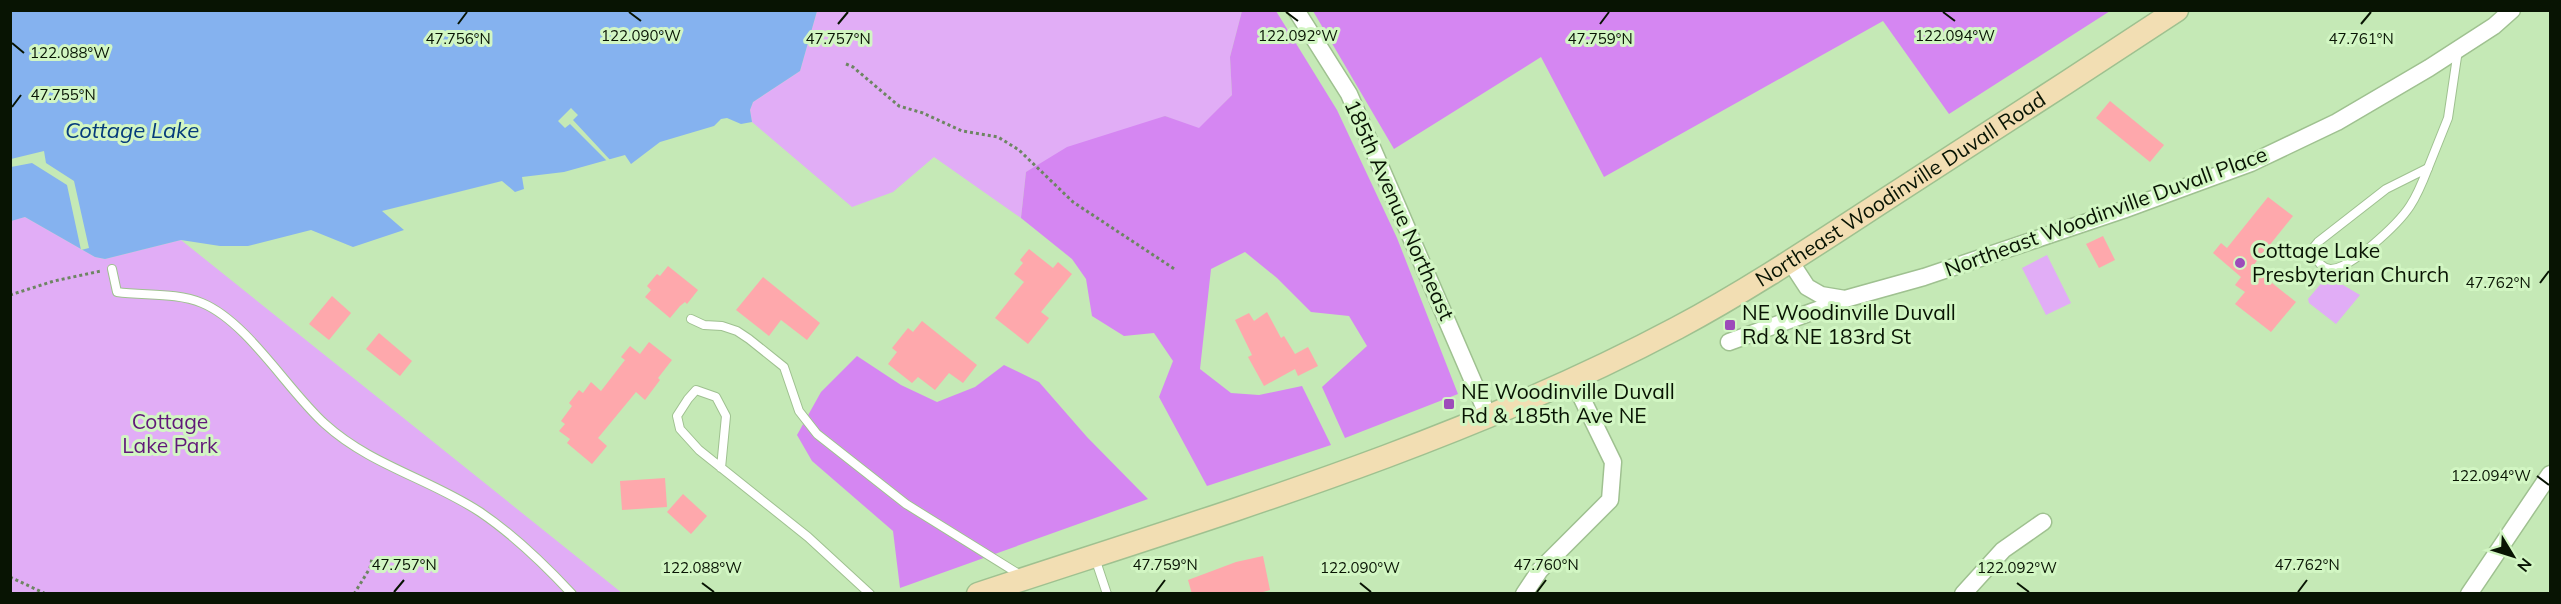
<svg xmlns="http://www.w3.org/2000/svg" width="2561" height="604" viewBox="0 0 2561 604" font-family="Mulish,sans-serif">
	<rect width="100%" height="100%" fill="#c5e9b6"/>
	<!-- green -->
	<g fill="#e1adf6">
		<polygon points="817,11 1242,11 1230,57 1232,95 1199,129 1165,116 1026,172 1021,218 934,157 893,192 852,207 752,122 750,110 753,102 800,71"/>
		<polygon points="25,217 95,257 105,259 181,240 622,593 11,594 10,221"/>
		<polygon points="2047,255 2071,303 2046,315 2022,268"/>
		<polygon points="2324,280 2338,282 2360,295 2336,324 2309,303 2308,299"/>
	</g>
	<!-- forest -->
	<g fill="#d586f2">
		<polygon points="1242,11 1276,11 1337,110 1397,238 1458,394 1345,438 1322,387 1367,346 1349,316 1311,312 1277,278 1245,252 1211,269 1200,369 1231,393 1259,395 1302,386 1331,445 1207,486 1159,397 1173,361 1154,333 1124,336 1092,316 1086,279 1072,259 1021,218 1026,172 1067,147 1165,116 1199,128 1232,95 1230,57"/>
		<polygon points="1313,11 2110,11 1949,114 1883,21 1604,177 1541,57 1394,149"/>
		<polygon points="857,356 901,385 937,402 975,387 1004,365 1039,382 1087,437 1148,499 900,588 893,531 812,461 797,435 821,392"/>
	</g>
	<!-- water -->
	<polygon fill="#85b2ef" points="11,11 817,11 800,71 753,102 750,110 752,122 741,124 727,118 721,119 714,126 660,142 631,164 625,155 564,172 522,177 524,189 515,192 502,181 382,211 404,230 353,247 311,230 248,246 220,246 181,240 105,259 95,257 25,217 11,221"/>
	<!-- pier -->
	<g fill="#c5e9b6">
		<polygon points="571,108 578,115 573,120 612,162 609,163 570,124 565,128 558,121"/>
		<polygon points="44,151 46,163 74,181 89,248 81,250 67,185 32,163 11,167 11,159"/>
	</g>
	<!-- building -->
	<g fill="#fea8ac">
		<polygon points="2110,101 2164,145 2150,162 2096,118"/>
		<polygon points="2268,197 2293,216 2252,267 2296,302 2271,332 2235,304 2245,292 2235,285 2241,277 2213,253 2221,243 2227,248"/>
		<polygon points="2103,236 2115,260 2099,268 2086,244"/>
		<polygon points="1029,249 1053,268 1058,262 1072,274 1041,312 1049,318 1028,344 995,318 1024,282 1014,274 1023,263 1020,260"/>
		<polygon points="668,266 698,290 687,304 685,302 680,306 670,318 645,297 651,290 647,286 657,274 660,276"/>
		<polygon points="763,277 820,323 807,340 781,320 769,336 736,310"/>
		<polygon points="332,296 351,313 329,340 309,324"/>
		<polygon points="1267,312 1281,338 1284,336 1295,354 1308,347 1318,366 1298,376 1295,369 1264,386 1248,357 1252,355 1235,320 1249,313 1254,321"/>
		<polygon points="922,321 977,365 963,383 949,373 935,390 918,377 912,383 888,364 897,352 892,348 908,328 913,332"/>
		<polygon points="379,333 412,361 400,376 366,349"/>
		<polygon points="649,342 672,360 658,378 660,380 645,400 636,392 598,438 607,446 592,464 567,443 570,439 559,431 565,424 561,421 572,406 569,403 579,390 583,393 591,382 601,391 625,360 621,357 630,346 640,354"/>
		<polygon points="665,478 667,507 622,510 620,481"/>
		<polygon points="683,494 707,516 691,534 667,512"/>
		<polygon points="1263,556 1270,590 1256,594 1192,594 1188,580 1236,562"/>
	</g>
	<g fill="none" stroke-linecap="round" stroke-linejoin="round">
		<defs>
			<g id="lane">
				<path d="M2428,168C2423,181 2418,194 2410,206C2399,223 2350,270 2330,269C2321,268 2317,260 2313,254V248L2318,242L2386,189Z"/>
				<polyline points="2428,168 2448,118 2458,50"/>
				<path d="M112,269L117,292C144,296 176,292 202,303C248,322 288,391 325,424C370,465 430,479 480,512C514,535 544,564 572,594"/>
				<polyline points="691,319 704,325 722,326 737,331 749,339 784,367 799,411 817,434 906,504 1022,576"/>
				<polyline points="721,468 726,416 716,397 696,390 688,399 677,416 680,429 699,450 808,537 870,594"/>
				<polyline points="1095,558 1107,594"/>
			</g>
			<g id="street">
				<polyline points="1296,10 1349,94 1488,416"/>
				<polyline points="1790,261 1807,287 1821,295 1845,299 1924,277 2123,210 2251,163 2337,122 2429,68 2494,26 2512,10"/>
				<polyline points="1729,342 1842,301"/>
				<polyline points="1524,594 1540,570 1610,500 1613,462 1572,378"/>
				<polyline points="1963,594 2003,550 2043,522"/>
				<polyline points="2469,594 2550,474"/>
			</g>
			<g id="secondary">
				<path id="s1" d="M978,594C1214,516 1457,445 1677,328C1752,288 1823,240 1894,194C1989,133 2083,72 2177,10"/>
			</g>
		</defs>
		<!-- lane casing -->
		<use href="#lane" stroke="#9fc190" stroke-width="10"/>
		<!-- street casing -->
		<use href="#street" stroke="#9fc190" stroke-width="19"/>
		<!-- secondary casing -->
		<use href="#secondary" stroke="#9fc190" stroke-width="25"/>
		<!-- path -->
		<g stroke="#6d8562" stroke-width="3" stroke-dasharray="3 3" stroke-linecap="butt">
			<polyline points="846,64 853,67 899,106 923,113 962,131 998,137 1019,150 1073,202 1176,270"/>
			<polyline points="10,295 54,281 101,271"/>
			<polyline points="10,577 46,594"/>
			<polyline points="354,594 370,568 372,558"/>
		</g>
		<!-- lane -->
		<use href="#lane" stroke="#fff" stroke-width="8"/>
		<!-- street -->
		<use href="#street" stroke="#fff" stroke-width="16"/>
		<!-- secondary -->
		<use href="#secondary" stroke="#f2deb3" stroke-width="22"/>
	</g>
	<!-- ticks -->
	<path fill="none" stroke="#081403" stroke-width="2" d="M629,12L641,21M1286,12L1298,21M1943,12L1955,21M458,24L467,12M838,24L848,12M1600,24L1609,12M2361,24L2371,12M12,43L24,53M12,107L21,95M2540,283L2549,271M2537,476L2549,485M702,583L714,592M1360,583L1371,592M2017,583L2029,592M394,592L404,580M1156,592L1165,580M1537,592L1546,580M2298,592L2307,580"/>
	<!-- markers -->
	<g fill="#9d4bba" stroke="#d2f6c3" stroke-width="2">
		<circle cx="2240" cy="263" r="6"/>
		<rect x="1724" y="319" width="12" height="12" rx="3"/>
		<rect x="1443" y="398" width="12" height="12" rx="3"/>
	</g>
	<g text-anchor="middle" stroke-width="6" stroke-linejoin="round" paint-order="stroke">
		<!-- street labels -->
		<g font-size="21" fill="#081403" stroke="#d2f6c3">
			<text dy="7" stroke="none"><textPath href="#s1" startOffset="1012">Northeast Woodinville Duvall Road</textPath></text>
			<text transform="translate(1399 210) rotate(66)" y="7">185th Avenue Northeast</text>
			<text transform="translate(2106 212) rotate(-20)" y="7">Northeast Woodinville Duvall Place</text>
		</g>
		<!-- poi labels -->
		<g font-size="21" fill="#081403" stroke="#d2f6c3" text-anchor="start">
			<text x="2252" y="258">Cottage Lake<tspan x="2252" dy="24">Presbyterian Church</tspan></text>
			<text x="1742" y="320">NE Woodinville Duvall<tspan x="1742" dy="24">Rd &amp; NE 183rd St</tspan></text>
			<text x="1461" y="399">NE Woodinville Duvall<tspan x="1461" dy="24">Rd &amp; 185th Ave NE</tspan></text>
		</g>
		<!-- park labels -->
		<g font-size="21" fill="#611879" stroke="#d2f6c3">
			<text x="170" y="429">Cottage<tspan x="170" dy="24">Lake Park</tspan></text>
		</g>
		<!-- water labels -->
		<g font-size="22" font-style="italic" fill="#053b7b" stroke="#d2f6c3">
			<text x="132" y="138">Cottage Lake</text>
		</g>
	</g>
	<g font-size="15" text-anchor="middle" fill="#081403" stroke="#d2f6c3" stroke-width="6" stroke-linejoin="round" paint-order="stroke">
		<text x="641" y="41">122.090°W</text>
		<text x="1298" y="41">122.092°W</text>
		<text x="1955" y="41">122.094°W</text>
		<text x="458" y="44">47.756°N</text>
		<text x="1600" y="44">47.759°N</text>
		<text x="2361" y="44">47.761°N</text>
		<text x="838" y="44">47.757°N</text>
		<text x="70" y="58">122.088°W</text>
		<text x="63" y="100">47.755°N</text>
		<text x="2498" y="288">47.762°N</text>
		<text x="2491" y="481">122.094°W</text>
		<text x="404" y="570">47.757°N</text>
		<text x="1165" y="570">47.759°N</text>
		<text x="1546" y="570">47.760°N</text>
		<text x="2307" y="570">47.762°N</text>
		<text x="702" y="573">122.088°W</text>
		<text x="1360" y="573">122.090°W</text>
		<text x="2017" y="573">122.092°W</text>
	</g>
	<!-- border -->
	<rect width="2561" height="604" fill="none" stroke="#081403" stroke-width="24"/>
	<!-- north arrow -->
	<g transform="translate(2513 556) rotate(128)" stroke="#d2f6c3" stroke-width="4.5" paint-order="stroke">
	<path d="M0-4.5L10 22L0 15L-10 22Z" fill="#081403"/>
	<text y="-9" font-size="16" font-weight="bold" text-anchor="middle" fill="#081403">N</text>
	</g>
</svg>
